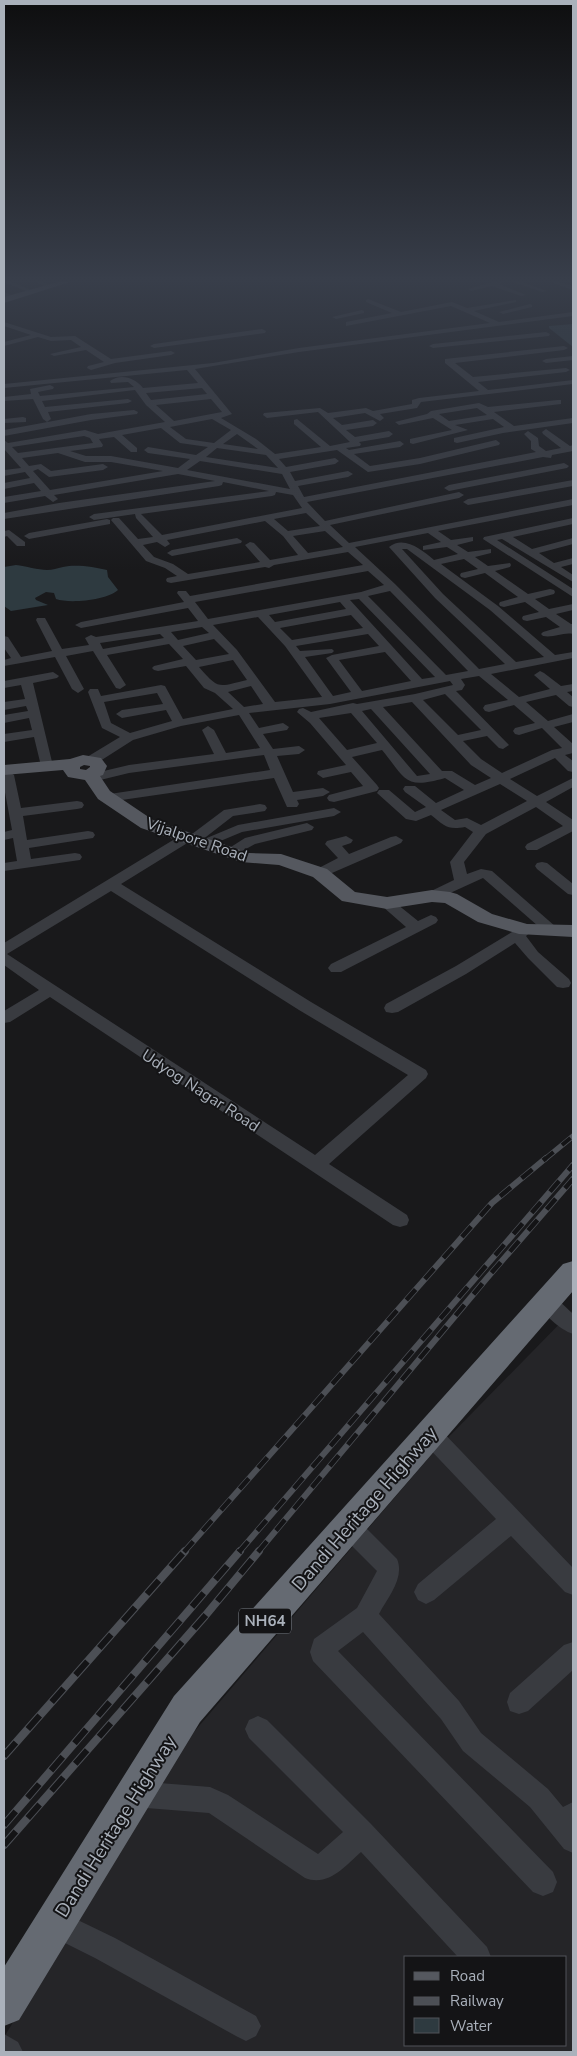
<svg xmlns="http://www.w3.org/2000/svg" width="577" height="2056" viewBox="0 0 577 2056" font-family="'Nunito Sans',sans-serif">
	<rect width="100%" height="100%" fill="#19191b"/>
	<!-- built -->
	<path fill="#252528" fill-rule="evenodd" d="M573,1310V2052H4V2037L187,1740L432,1454ZM406,1957H566V2045H406Z"/>
	<!-- water -->
	<g fill="#2e3a40">
		<polygon points="573,324 573,347 549,328 549,326"/>
		<path d="M16,565C26,566 38,570 47,570C53,570 57,568 63,567C76,564 94,567 107,570L108,577L118,590C107,600 70,604 56,599L54,593L46,592L35,598L36,600L48,605L11,611L4,606V567Z"/>
	</g>
	<g fill="none" stroke-linecap="round" stroke-linejoin="round">
		<!-- minor -->
		<g fill="#393b40" fill-rule="evenodd">
			<polygon points="4,282 12,282 33,291 28,292"/>
			<polygon points="35,282 43,282 52,286 49,288"/>
			<polygon points="492,282 504,282 499,284 526,295 521,296 492,286 471,291 468,289"/>
			<polygon points="513,282 522,282 547,291 542,292"/>
			<polygon points="550,282 559,282 573,286 573,290"/>
			<polygon points="4,292 14,296 15,297 12,299 4,296"/>
			<path d="M368,299L401,312L452,302L467,308L516,300V302L474,311L499,322L573,312V316L299,352L195,369L232,414L221,418L256,439L275,454L321,447L294,424V420L297,419L330,446L350,442L318,412L267,418L263,415L264,413L320,408L328,413L366,408L373,411L412,404V400L419,398L479,391L445,363V359L564,346L568,348L564,350L455,363L473,377L566,368L570,370L566,372L478,382L488,390L573,380V384L421,402L417,408L380,414L384,418L380,421L365,413L333,418L342,425L373,420L377,423L373,426L346,430L355,437L389,431L393,434L389,437L359,442L361,444L360,446L346,448L349,450L400,441L404,444L400,447L354,454L370,466L420,458L496,440L500,443L499,445L420,464L368,472L337,450L279,459L286,467L335,458L339,461L335,464L290,472L295,481L348,471L353,474L348,477L298,486L304,497L536,452L531,449V441L524,434L528,431L538,438L539,446L546,451L561,448L543,434L542,432L546,429L570,446L573,445V451L552,455L551,458L543,457L307,502L325,521L459,492L464,495L459,498L330,525L349,543L573,499V505L438,531L451,540L473,537V541L457,545L468,552L491,549V553L475,557L488,566L510,563L511,565L510,567L495,571L528,594L550,589L554,590L555,592L554,594L535,599L549,609L573,604V610L556,614L571,624H573V634C563,632 554,638 543,636L541,634L543,632L560,627L546,617L527,621L523,620L522,618L523,616L539,612L525,602L504,607L500,606L499,604L500,602L518,597L485,573L465,578L461,577L460,575L461,573L478,569L464,559L441,564L498,606L555,655L573,652V658L491,674L519,697L550,689L534,675L540,671L544,673L561,686L573,684V691L567,692L573,697V707L569,706L556,695L526,702L548,721L573,714V722L554,727L573,744V753L565,755L573,761V772L568,771L555,758L510,779L537,796L573,778V787L546,802L573,820V831L537,850H527L525,847L527,844L563,826L536,807L486,834L464,862L467,874L481,869L492,871L556,927L558,930L556,933H546L483,878L437,899H427L425,896L427,893L454,880L450,862L473,832L465,827C447,830 445,826 431,815L416,821L406,819L377,793L379,790H389L415,812L426,807L405,792L403,789L405,786H415L436,803L464,790L445,778C404,790 406,779 382,750L352,757L377,785L379,788L377,791L334,802L329,801L327,798L329,795L363,786L351,772L323,778L317,774L318,771L346,765L310,723L297,712L299,709L303,708L311,712L353,703L357,704L415,694L453,685L450,681L330,704L249,713L259,728L283,723L289,727L287,730L263,734L273,749L299,746L305,750L299,754L277,756L293,792L323,788L330,792L323,796L297,800L299,804L297,807H287L274,778L108,802L103,801L101,798L103,795L270,770L264,755L129,773L92,782L87,781L85,778L87,775L129,765L214,754L202,730L208,726L214,730L226,753L260,748L239,715L181,726L133,740L97,763H87L86,760L87,757L120,737L102,728L88,692L90,689H98L101,696L161,685L165,686L183,719L233,709L215,693L204,688L186,666L158,671L154,670L152,668L154,666L183,659L169,644L107,655L126,685L120,689L116,688L93,651L66,656L84,689L78,693L72,689L55,657L4,666V660L11,658L4,648V636L8,637L21,657L52,651L36,620L37,618H45L62,649L89,645L85,638L91,635L96,637L198,621L188,608L81,628L75,625L81,622L184,602L177,593L178,591H186L190,596L363,565L348,552L274,565L269,568L265,567L171,583L167,582L166,580L167,578L177,576L165,568L146,561L111,520L113,518H119L138,539L153,537L136,518L135,514L94,520L89,517L94,514L269,491L223,482L222,485L219,486L4,519V513L59,503L215,481L178,474L54,495L58,499L53,502L45,496L4,503V497L41,491L34,483L4,489V483L30,478L25,472L4,476V470L21,468L4,449V440L8,443L85,430L98,434L165,422L146,405L135,390L42,401L45,407L128,399L132,401L128,403L48,412L51,419L47,422L43,419L33,399L4,401V397L31,394L30,389L50,385L54,387L53,389L38,392L40,396L134,387L128,382L111,383L110,381C121,373 135,378 143,388L198,383L187,370L4,388V384L213,363L299,348L490,323L451,306L346,326V322L392,313L366,302V300ZM202,388L207,394L151,400L146,393ZM211,399L222,412L174,421L156,405ZM212,419L231,430L214,443L186,439L170,427ZM161,428L180,443L208,447L196,455L148,447L144,450L148,453L190,459L178,468L111,456H86L70,451L102,447L103,445L99,439L114,437L131,452H137V448L122,435ZM237,434L258,449L223,444ZM84,436L90,438L93,443L18,453L12,447ZM217,448L266,455L278,468L206,457ZM58,453L85,462H111L163,471L50,490L33,471L38,469L49,477L103,470L108,467L103,464L51,471L41,464L29,466L22,458ZM200,461L282,474L290,489L187,470ZM276,492L293,495L302,508L162,535L141,514L272,496L275,495ZM306,513L320,526L288,531L274,519ZM265,521L283,536L298,555L270,560L254,543L250,542L245,545L260,562L188,574L173,564L154,557L143,545L157,542L165,547L170,544L167,540ZM325,531L343,547L308,553L293,536ZM428,533L441,542L423,546V550L447,547L458,554L434,560C422,550 404,535 389,547L435,598L505,664L479,669L395,584L355,547ZM402,549H407L490,610L544,657L516,662L443,594ZM368,571L384,585L361,592L208,619L195,602ZM390,591L468,671L446,675L368,596ZM359,599L435,677L422,679L350,600ZM340,602L346,609L275,622L269,615ZM351,615L363,628L292,640L280,628ZM258,617L285,646L322,697L275,702L237,650L213,625ZM202,627L209,633L178,640L171,632ZM160,634L164,638L103,649L100,643ZM368,634L379,646L332,655L326,658L351,692L333,696L305,657L332,653L334,651L332,649L300,651L296,646ZM214,639L229,654L196,660L183,646ZM385,652L411,681L362,691L339,660ZM233,660L247,680C218,687 219,690 199,667ZM479,676L508,700L485,705L483,708L485,711L489,712L514,705L535,723L515,728L513,731L515,734L519,735L542,728L562,748L552,750L502,773L481,759L463,741L487,736L499,748L503,749L509,745L456,691L462,690L465,685L461,679ZM251,686L263,704L244,707L228,692ZM157,693L163,704L122,710L116,714L122,718L166,710L172,721L130,733L111,723L104,702ZM445,694L481,730L458,735L423,700ZM412,702L471,765L491,778L475,785L452,771H442L383,707ZM371,709L430,774L417,776L362,711ZM351,713L377,743L347,750L319,718ZM500,784L527,801L481,825L467,818L455,820L441,810Z"/>
			<polygon points="530,304 532,305 532,307 503,314 499,312"/>
			<polygon points="362,310 364,311 364,313 336,319 332,317"/>
			<polygon points="4,322 51,337 75,336 111,359 171,351 175,353 171,355 115,363 91,370 87,368 88,366 104,362 86,350 54,356 50,354 81,347 71,340 51,341 38,337 4,346 4,342 31,335 4,326"/>
			<polygon points="262,329 266,331 265,333 154,348 150,346 154,344"/>
			<polygon points="546,332 550,334 549,336 433,348 429,346 433,344"/>
			<polygon points="573,356 573,360 546,363 542,361 546,359"/>
			<path d="M558,400H561V404L494,412L514,426L573,418V423L503,433L457,443L454,442V438L504,427L493,419L455,425L468,430L413,444L410,443V439L452,430L433,418L399,425L395,422L427,414L431,411L479,403L488,407ZM477,408L487,415L449,421L439,414Z"/>
			<polygon points="134,410 138,412 137,414 91,420 4,436 4,430 91,414"/>
			<polygon points="23,417 26,418 26,422 4,423 4,419"/>
			<polygon points="564,463 569,466 567,468 449,491 444,488 449,485"/>
			<polygon points="573,480 573,486 468,505 463,502 468,499"/>
			<polygon points="573,518 573,524 513,537 532,549 573,538 573,544 539,553 554,563 573,558 573,564 561,567 573,575 573,582 502,539 497,540 573,589 573,597 483,539 484,537"/>
			<polygon points="107,519 110,520 110,524 29,539 24,536 29,533"/>
			<polygon points="9,530 25,542 25,546 17,546 7,536 4,537 4,531"/>
			<polygon points="237,538 242,541 241,543 172,556 167,553 172,550"/>
			<polygon points="53,672 59,676 57,678 33,683 53,766 47,770 41,766 34,737 4,742 4,734 32,730 29,718 4,723 4,715 28,711 26,706 4,710 4,702 25,699 21,685 4,688 4,681"/>
			<polygon points="8,771 14,775 21,808 77,801 82,802 84,805 82,808 77,809 23,816 27,840 88,831 93,832 95,835 93,838 29,848 31,859 75,853 80,854 82,857 80,860 4,871 4,863 17,861 13,838 4,840 4,832 12,830 4,787 4,772"/>
			<path d="M260,804L265,805L267,808L265,811L233,816L202,840L238,825L334,808L341,812L334,816L242,832L206,847L201,846L199,843L201,841L194,843L189,842L121,884L311,1002L426,1070L428,1074L426,1078L329,1164L407,1215L409,1220L407,1225L400,1227L393,1225L50,997L10,1022L4,1023V1011L39,990L4,965V943L183,834H192L224,810ZM111,891L299,1010L408,1075L315,1155L7,954Z"/>
			<polygon points="307,823 314,827 312,830 255,844 235,855 225,855 223,852 245,838"/>
			<polygon points="346,836 353,840 351,843 342,846 349,854 391,837 396,836 403,840 401,843 325,876 315,876 313,873 315,870 338,858 325,844 327,841"/>
			<polygon points="542,862 547,863 573,884 573,895 568,894 537,869 535,866 537,863"/>
			<polygon points="387,899 392,900 418,921 431,915 436,917 438,920 436,923 341,972 331,972 328,968 331,964 406,927 382,906 380,903 382,900"/>
			<polygon points="526,925 531,927 533,930 526,936 538,952 569,979 571,983 569,987 563,988 557,987 528,958 515,943 466,974 398,1012 392,1013 386,1012 384,1008 386,1004 456,966 512,932"/>
			<path d="M547,1294L554,1296L573,1314V1334C560,1330 543,1314 537,1302L540,1296Z"/>
			<polygon points="430,1424 438,1427 573,1568 573,1595 565,1592 511,1536 434,1600 426,1604 418,1600 414,1592 418,1584 496,1519 422,1441 419,1434 422,1427"/>
			<path d="M348,1515L356,1518L397,1559C405,1578 388,1597 379,1614L459,1701L481,1733L548,1789L563,1807L573,1802V1853L564,1849L530,1807L463,1751L441,1719L363,1632L338,1651L553,1872L557,1882L553,1892L543,1896L533,1892L313,1661L310,1652L314,1639L357,1608L377,1571L340,1534L337,1526L340,1518Z"/>
			<polygon points="573,1642 573,1670 528,1711 519,1714 510,1711 507,1702 510,1693 564,1645"/>
			<path d="M258,1716L267,1720L371,1824L487,1947L491,1957H458L361,1852C345,1866 329,1887 305,1878L209,1813L134,1807L125,1803L121,1794L125,1785L134,1781L210,1787L228,1795L318,1854L343,1832L249,1738L245,1729L249,1720Z"/>
			<polygon points="55,1909 115,1938 256,2016 261,2026 256,2036 246,2041 236,2036 95,1958 45,1933 41,1923 45,1913"/>
			<polygon points="4,2034 18,2042 23,2052 4,2052"/>
		</g>
		<!-- major -->
		<g fill="#55585f" fill-rule="evenodd">
			<polygon points="58,282 70,282 4,303 4,297"/>
			<path d="M83,755L101,758L107,766L103,775L100,776L110,791L153,820L249,853L281,854L327,869L355,892L387,897L432,890L450,892L457,894L492,914L527,924L573,925V937L519,934L478,922L445,903L432,902L387,909L342,901L313,877L279,865L241,862L141,828L98,799L85,780L68,777L63,770L4,775V765L70,759ZM84,765L90,766V767L86,770L80,769V767Z"/>
		</g>
		<!-- highway -->
		<polygon fill="#656a72" fill-rule="evenodd" points="573,1261 573,1291 200,1722 19,2020 4,2026 4,1967 174,1696 563,1264"/>
		<defs>
			<polyline id="rail-far2" points="545,1159 573,1136"/>
			<g id="rail-far1">
				<polyline points="184,1552 492,1203 546,1158"/>
				<polyline points="239,1552 573,1165"/>
				<polyline points="258,1552 487,1278 573,1179"/>
			</g>
			<g id="rail">
				<polyline points="4,1756 185,1551"/>
				<polyline points="4,1825 240,1551"/>
				<polyline points="4,1845 205,1616 259,1551"/>
			</g>
		</defs>
		<!-- rail-far2 casing -->
		<use href="#rail-far2" stroke="#4c4f55" stroke-width="5.5"/>
		<!-- rail-far1 casing -->
		<use href="#rail-far1" stroke="#4c4f55" stroke-width="6"/>
		<!-- rail casing -->
		<use href="#rail" stroke="#4c4f55" stroke-width="8"/>
		<!-- rail-far2 -->
		<use href="#rail-far2" stroke="#141416" stroke-width="4" stroke-dasharray="11" stroke-linecap="butt"/>
		<!-- rail-far1 -->
		<use href="#rail-far1" stroke="#141416" stroke-width="4.5" stroke-dasharray="14" stroke-linecap="butt"/>
		<!-- rail -->
		<use href="#rail" stroke="#141416" stroke-width="6" stroke-dasharray="18" stroke-linecap="butt"/>
	</g>
	<!-- sky -->
	<linearGradient id="sky" x2="0" y2="1"><stop stop-color="#0e0e0f"/><stop offset="0.49" stop-color="#383e4a"/><stop offset="1" stop-color="#383e4a" stop-opacity="0"/></linearGradient>
	<rect width="577" height="570" fill="url(#sky)"/>
	<g text-anchor="middle" stroke-width="4" stroke-linejoin="round" paint-order="stroke">
		<!-- shield labels -->
		<rect fill="#141416" stroke="#7d828a" stroke-width="1" x="239" y="1608.5" width="52" height="25" rx="4"/>
		<g font-size="15" font-weight="bold" fill="#aab1bb">
			<text x="265" y="1626">NH64</text>
		</g>
		<!-- street labels -->
		<g font-size="16" fill="#aab1bb" stroke="#141416">
			<text transform="translate(197 839) rotate(19)" y="6">Vijalpore Road</text>
			<text transform="translate(201 1090) rotate(33)" y="6">Udyog Nagar Road</text>
		</g>
		<!-- near-street labels -->
		<g font-size="19" fill="#aab1bb" stroke="#141416">
			<text transform="translate(364 1508) rotate(-49)" y="7">Dandi Heritage Highway</text>
			<text transform="translate(115 1826) rotate(-58)" y="7">Dandi Heritage Highway</text>
		</g>
	</g>
	<!-- border -->
	<rect width="577" height="2056" fill="none" stroke="#aab1bb" stroke-width="10"/>
	<!-- legend -->
	<rect x="404" y="1956" width="162" height="90" fill="#141416" stroke="#505358"/>
	<rect x="414" y="1972" width="25" height="8" fill="#55585f" stroke="#505358"/>
	<text x="450" y="1981" font-size="15" fill="#aab1bb">Road</text>
	<rect x="414" y="1997" width="25" height="8" fill="#4c4f55" stroke="#505358"/>
	<text x="450" y="2006" font-size="15" fill="#aab1bb">Railway</text>
	<rect x="414" y="2018" width="25" height="15" fill="#2e3a40" stroke="#505358"/>
	<text x="450" y="2031" font-size="15" fill="#aab1bb">Water</text>
</svg>
